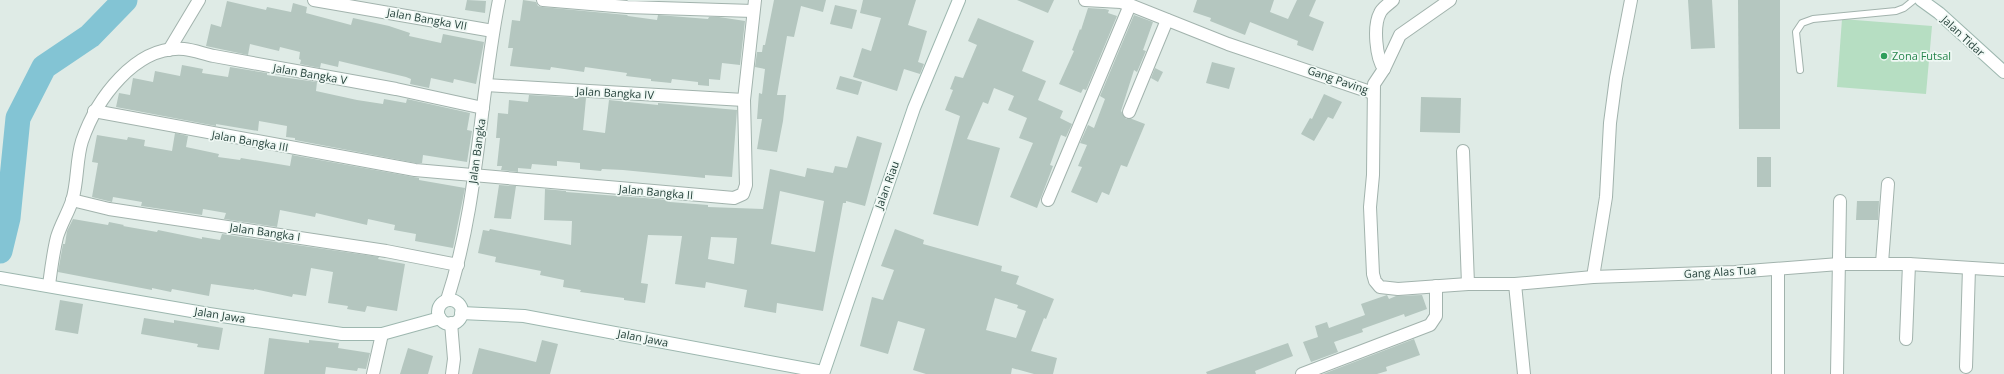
<svg xmlns="http://www.w3.org/2000/svg" width="2004" height="374" viewBox="0 0 2004 374" font-family="'Open Sans',sans-serif">
	<rect width="100%" height="100%" fill="#dfebe6"/>
	<!-- green -->
	<polygon fill="#b6dec2" points="1842,19 1932,26 1926,94 1837,87"/>
	<g fill="none" stroke-linecap="round" stroke-linejoin="round">
		<!-- river -->
		<polyline stroke="#83c4d4" stroke-width="25" points="0,251 8,218 18,118 44,67 90,36 125,0"/>
	</g>
	<!-- building -->
	<g fill="#b4c6bf" fill-rule="evenodd">
		<polygon points="467,0 486,1 485,13 465,10"/>
		<polygon points="523,0 536,2 538,6 542,7 627,15 628,16 657,20 658,15 708,19 709,17 719,17 745,21 740,65 722,63 720,80 709,79 709,86 698,85 698,82 672,79 671,83 651,81 651,79 626,76 627,73 585,67 584,72 551,67 550,70 510,66 513,48 508,48 512,20 520,21"/>
		<polygon points="774,0 826,0 823,12 801,6 794,37 787,36 777,95 786,95 783,121 777,152 757,149 762,119 757,119 759,93 762,94 765,69 755,67 757,52 762,52 763,45 765,45"/>
		<polygon points="863,0 916,0 908,25 927,31 918,62 924,64 920,74 904,69 897,91 853,77 862,48 871,51 881,18 860,13"/>
		<polygon points="1017,0 1054,0 1048,13"/>
		<polygon points="1197,0 1274,0 1270,12 1288,19 1297,0 1316,0 1309,16 1324,22 1313,51 1297,45 1298,41 1250,22 1245,35 1210,21 1211,18 1193,12"/>
		<polygon points="1688,0 1712,0 1715,48 1691,49"/>
		<polygon points="1738,0 1780,0 1780,129 1739,129"/>
		<polygon points="227,1 266,10 267,7 291,12 293,3 307,7 306,13 351,25 353,18 389,26 410,33 409,36 441,43 443,34 484,42 476,84 454,79 453,83 431,78 429,88 410,84 411,79 406,77 339,61 338,67 321,63 320,68 300,64 301,60 299,59 300,52 280,47 279,51 250,44 248,55 206,46 211,24 221,27"/>
		<polygon points="835,5 857,10 852,29 830,24"/>
		<polygon points="1088,8 1105,9 1109,10 1108,13 1117,16 1086,90 1083,89 1081,93 1059,84 1074,51 1072,50 1080,29 1081,30"/>
		<polygon points="1134,15 1153,22 1143,50 1146,51 1145,53 1137,72 1134,70 1121,111 1126,119 1132,119 1145,124 1127,167 1121,165 1109,195 1102,192 1097,203 1071,192 1082,167 1078,166 1087,145 1080,143 1088,125 1094,128 1105,99 1100,96"/>
		<polygon points="978,18 1034,41 1022,71 1046,81 1038,100 1063,111 1060,118 1072,124 1066,137 1061,135 1050,165 1053,166 1037,208 1010,197 1033,143 1019,138 1027,118 1008,110 1014,96 994,88 988,104 983,102 967,139 1000,148 978,226 933,214 960,116 945,110 953,90 950,89 955,76 963,78 977,45 968,41"/>
		<polygon points="1212,62 1235,68 1229,89 1206,83"/>
		<polygon points="182,65 203,69 202,73 228,77 230,67 267,73 267,75 317,82 316,91 357,100 383,104 384,99 406,103 407,99 470,113 467,130 472,131 467,162 423,155 422,163 416,163 295,140 295,138 286,137 287,126 259,121 258,131 216,124 216,126 116,107 119,93 130,95 133,78 153,82 155,71 180,76"/>
		<polygon points="1155,68 1163,72 1158,82 1151,78"/>
		<polygon points="840,76 862,82 858,95 836,89"/>
		<polygon points="1324,94 1342,102 1333,119 1328,117 1314,141 1301,134 1310,118 1312,119"/>
		<polygon points="529,95 586,98 583,130 605,133 609,100 658,105 658,103 737,110 732,177 705,175 705,178 623,170 602,169 601,171 580,169 580,163 557,161 557,166 532,164 531,169 518,168 518,172 501,170 502,166 497,166 500,138 496,138 498,113 508,114 509,100 528,102"/>
		<polygon points="1421,97 1461,98 1460,133 1420,132"/>
		<polygon points="175,133 188,136 186,147 219,154 218,157 240,160 241,158 290,166 292,155 419,178 419,180 465,188 453,248 415,241 416,234 394,230 395,225 368,219 367,225 316,213 315,217 280,210 277,227 224,219 226,213 203,209 202,215 141,206 142,202 113,197 112,202 92,197 98,163 92,162 97,135 127,140 128,137 145,140 144,146 172,151"/>
		<path d="M857,136L882,143L865,206L846,201V203H843L823,311L777,303L776,313L744,307L747,290L706,282L705,288L675,284L682,236L648,235L641,283L648,284L645,303L624,300V298L580,292L581,290L563,287L564,280L540,275L541,271L495,262L496,257L478,253L483,230L489,231L490,229L571,245L572,221L544,220L545,189L566,191V192L670,200V202L708,205V207L763,209L770,169L805,177L807,168L833,173L835,166L847,168ZM780,191L824,201L815,252L771,244ZM711,237L737,238L734,264L708,259Z"/>
		<rect x="1757" y="157" width="14" height="30"/>
		<polygon points="499,185 516,186 511,219 494,218"/>
		<polygon points="1857,201 1879,201 1878,220 1856,220"/>
		<polygon points="73,219 108,225 109,222 124,225 123,226 157,232 158,230 202,239 202,237 220,240 222,234 379,257 378,259 405,264 397,311 367,306 365,312 347,309 348,306 328,303 333,272 311,268 306,296 293,294 292,297 254,289 254,290 211,284 209,296 172,289 171,292 152,288 152,290 58,272 63,244 65,244 67,231"/>
		<path d="M895,229L924,240L923,244L1002,266L1001,271L1019,276L1016,284L1054,299L1046,319L1044,318L1031,351L1057,358L1053,374H1034L1012,368L1011,374H926L913,370L925,329L898,321L888,354L860,346L872,297L883,300L894,270L881,266ZM995,298L1018,305L1017,308L1026,311L1016,338L986,330Z"/>
		<polygon points="1387,295 1389,299 1396,296 1422,295 1427,309 1405,317 1404,314 1362,329 1363,332 1334,342 1338,352 1311,362 1303,342 1318,337 1315,326 1327,322 1329,328 1365,315 1361,304"/>
		<polygon points="60,300 83,304 78,334 55,330"/>
		<polygon points="144,318 174,323 174,320 223,328 219,350 197,347 198,344 141,334"/>
		<polygon points="269,338 309,343 309,340 339,343 338,348 370,353 366,369 358,368 357,371 326,367 325,374 264,374"/>
		<polygon points="1414,339 1420,355 1386,367 1387,371 1377,374 1323,374"/>
		<polygon points="542,340 558,344 550,374 472,374 479,348 536,362"/>
		<polygon points="1288,343 1293,356 1255,371 1256,374 1207,374 1206,372"/>
		<polygon points="408,348 433,356 428,374 400,374"/>
	</g>
	<g fill="none" stroke-linecap="round" stroke-linejoin="round">
		<defs>
			<polyline id="service" points="1800,70 1796,32 1802,23 1813,19 1896,11 1904,8 1914,0"/>
			<g id="minor">
				<polyline points="314,0 493,31"/>
				<polyline points="543,0 627,7 753,11"/>
				<polyline points="1085,0 1121,2 1130,5 1228,44 1373,93"/>
				<polyline points="1450,0 1400,35 1384,69 1374,84 1373,175 1370,207 1373,274 1375,281 1380,287 1398,289 1468,284 1515,284 1593,277 1735,272 1839,264 1909,264 2004,270"/>
				<polyline points="169,50 199,0"/>
				<path d="M1384,69C1376,58 1373,26 1380,13C1382,8 1389,4 1393,0"/>
				<polyline points="486,85 744,100"/>
				<polyline points="94,111 415,170 734,198 743,194 746,185 744,100 755,0"/>
				<polyline points="1129,112 1167,20"/>
				<polyline points="1463,151 1468,284"/>
				<polyline points="72,200 109,209 386,251 458,265"/>
				<polyline points="1048,200 1130,5"/>
				<polyline points="1882,263 1888,184"/>
				<polyline points="1778,269 1778,374"/>
				<polyline points="1593,277 1606,197 1610,123 1616,78 1631,0"/>
				<polyline points="1515,284 1524,374"/>
				<path d="M49,285C51,270 53,253 57,237C61,224 68,213 72,201C78,182 76,160 82,141C96,100 135,45 184,49C194,50 204,54 214,56L396,89L483,108"/>
				<path d="M447,300C479,203 479,100 499,0"/>
				<polyline points="451,323 454,359 452,374"/>
				<polyline points="1906,339 1909,264"/>
				<polyline points="1966,367 1969,268"/>
				<polyline points="373,374 382,334"/>
				<polyline points="1302,374 1430,325 1436,316 1436,286"/>
				<polyline points="1837,374 1840,201"/>
			</g>
			<g id="secondary">
				<polyline points="1921,0 1939,13 2004,72"/>
				<polyline points="0,278 209,314 342,334 382,334 440,318"/>
				<circle cx="450" cy="312" r="12"/>
				<polyline points="461,313 524,316 823,372"/>
				<polyline points="823,374 914,108 959,0"/>
			</g>
		</defs>
		<!-- service casing -->
		<use href="#service" stroke="#a2b3ad" stroke-width="8"/>
		<!-- minor casing -->
		<use href="#minor" stroke="#a2b3ad" stroke-width="14"/>
		<!-- secondary casing -->
		<use href="#secondary" stroke="#9db7af" stroke-width="14"/>
		<!-- service -->
		<use href="#service" stroke="#fff" stroke-width="6"/>
		<!-- minor -->
		<use href="#minor" stroke="#fff" stroke-width="12"/>
		<!-- secondary -->
		<use href="#secondary" stroke="#fff" stroke-width="12"/>
	</g>
	<!-- markers -->
	<circle fill="#2e9e5b" stroke="#eff8f4" stroke-width="1.5" cx="1884" cy="56" r="4"/>
	<g text-anchor="middle" stroke-width="3.5" stroke-linejoin="round" paint-order="stroke">
		<!-- street labels -->
		<g font-size="11" fill="#1f3c35" stroke="#eff8f4">
			<text transform="translate(427 19) rotate(10)" y="4">Jalan Bangka VII</text>
			<text transform="translate(1963 36) rotate(43)" y="4">Jalan Tidar</text>
			<text transform="translate(310 74) rotate(10)" y="4">Jalan Bangka V</text>
			<text transform="translate(1338 80) rotate(19)" y="4">Gang Paving</text>
			<text transform="translate(615 93) rotate(3)" y="4">Jalan Bangka IV</text>
			<text transform="translate(250 141) rotate(10)" y="4">Jalan Bangka III</text>
			<text transform="translate(477 151) rotate(-82)" y="4">Jalan Bangka</text>
			<text transform="translate(887 185) rotate(-70)" y="4">Jalan Riau</text>
			<text transform="translate(656 192) rotate(5)" y="4">Jalan Bangka II</text>
			<text transform="translate(265 232) rotate(8)" y="4">Jalan Bangka I</text>
			<text transform="translate(1720 272) rotate(-3)" y="4">Gang Alas Tua</text>
			<text transform="translate(220 315) rotate(9)" y="4">Jalan Jawa</text>
			<text transform="translate(643 338) rotate(11)" y="4">Jalan Jawa</text>
		</g>
		<!-- leisure labels -->
		<g font-size="11" fill="#27864d" stroke="#eff8f4" text-anchor="start">
			<text x="1892" y="60">Zona Futsal</text>
		</g>
	</g>
</svg>
